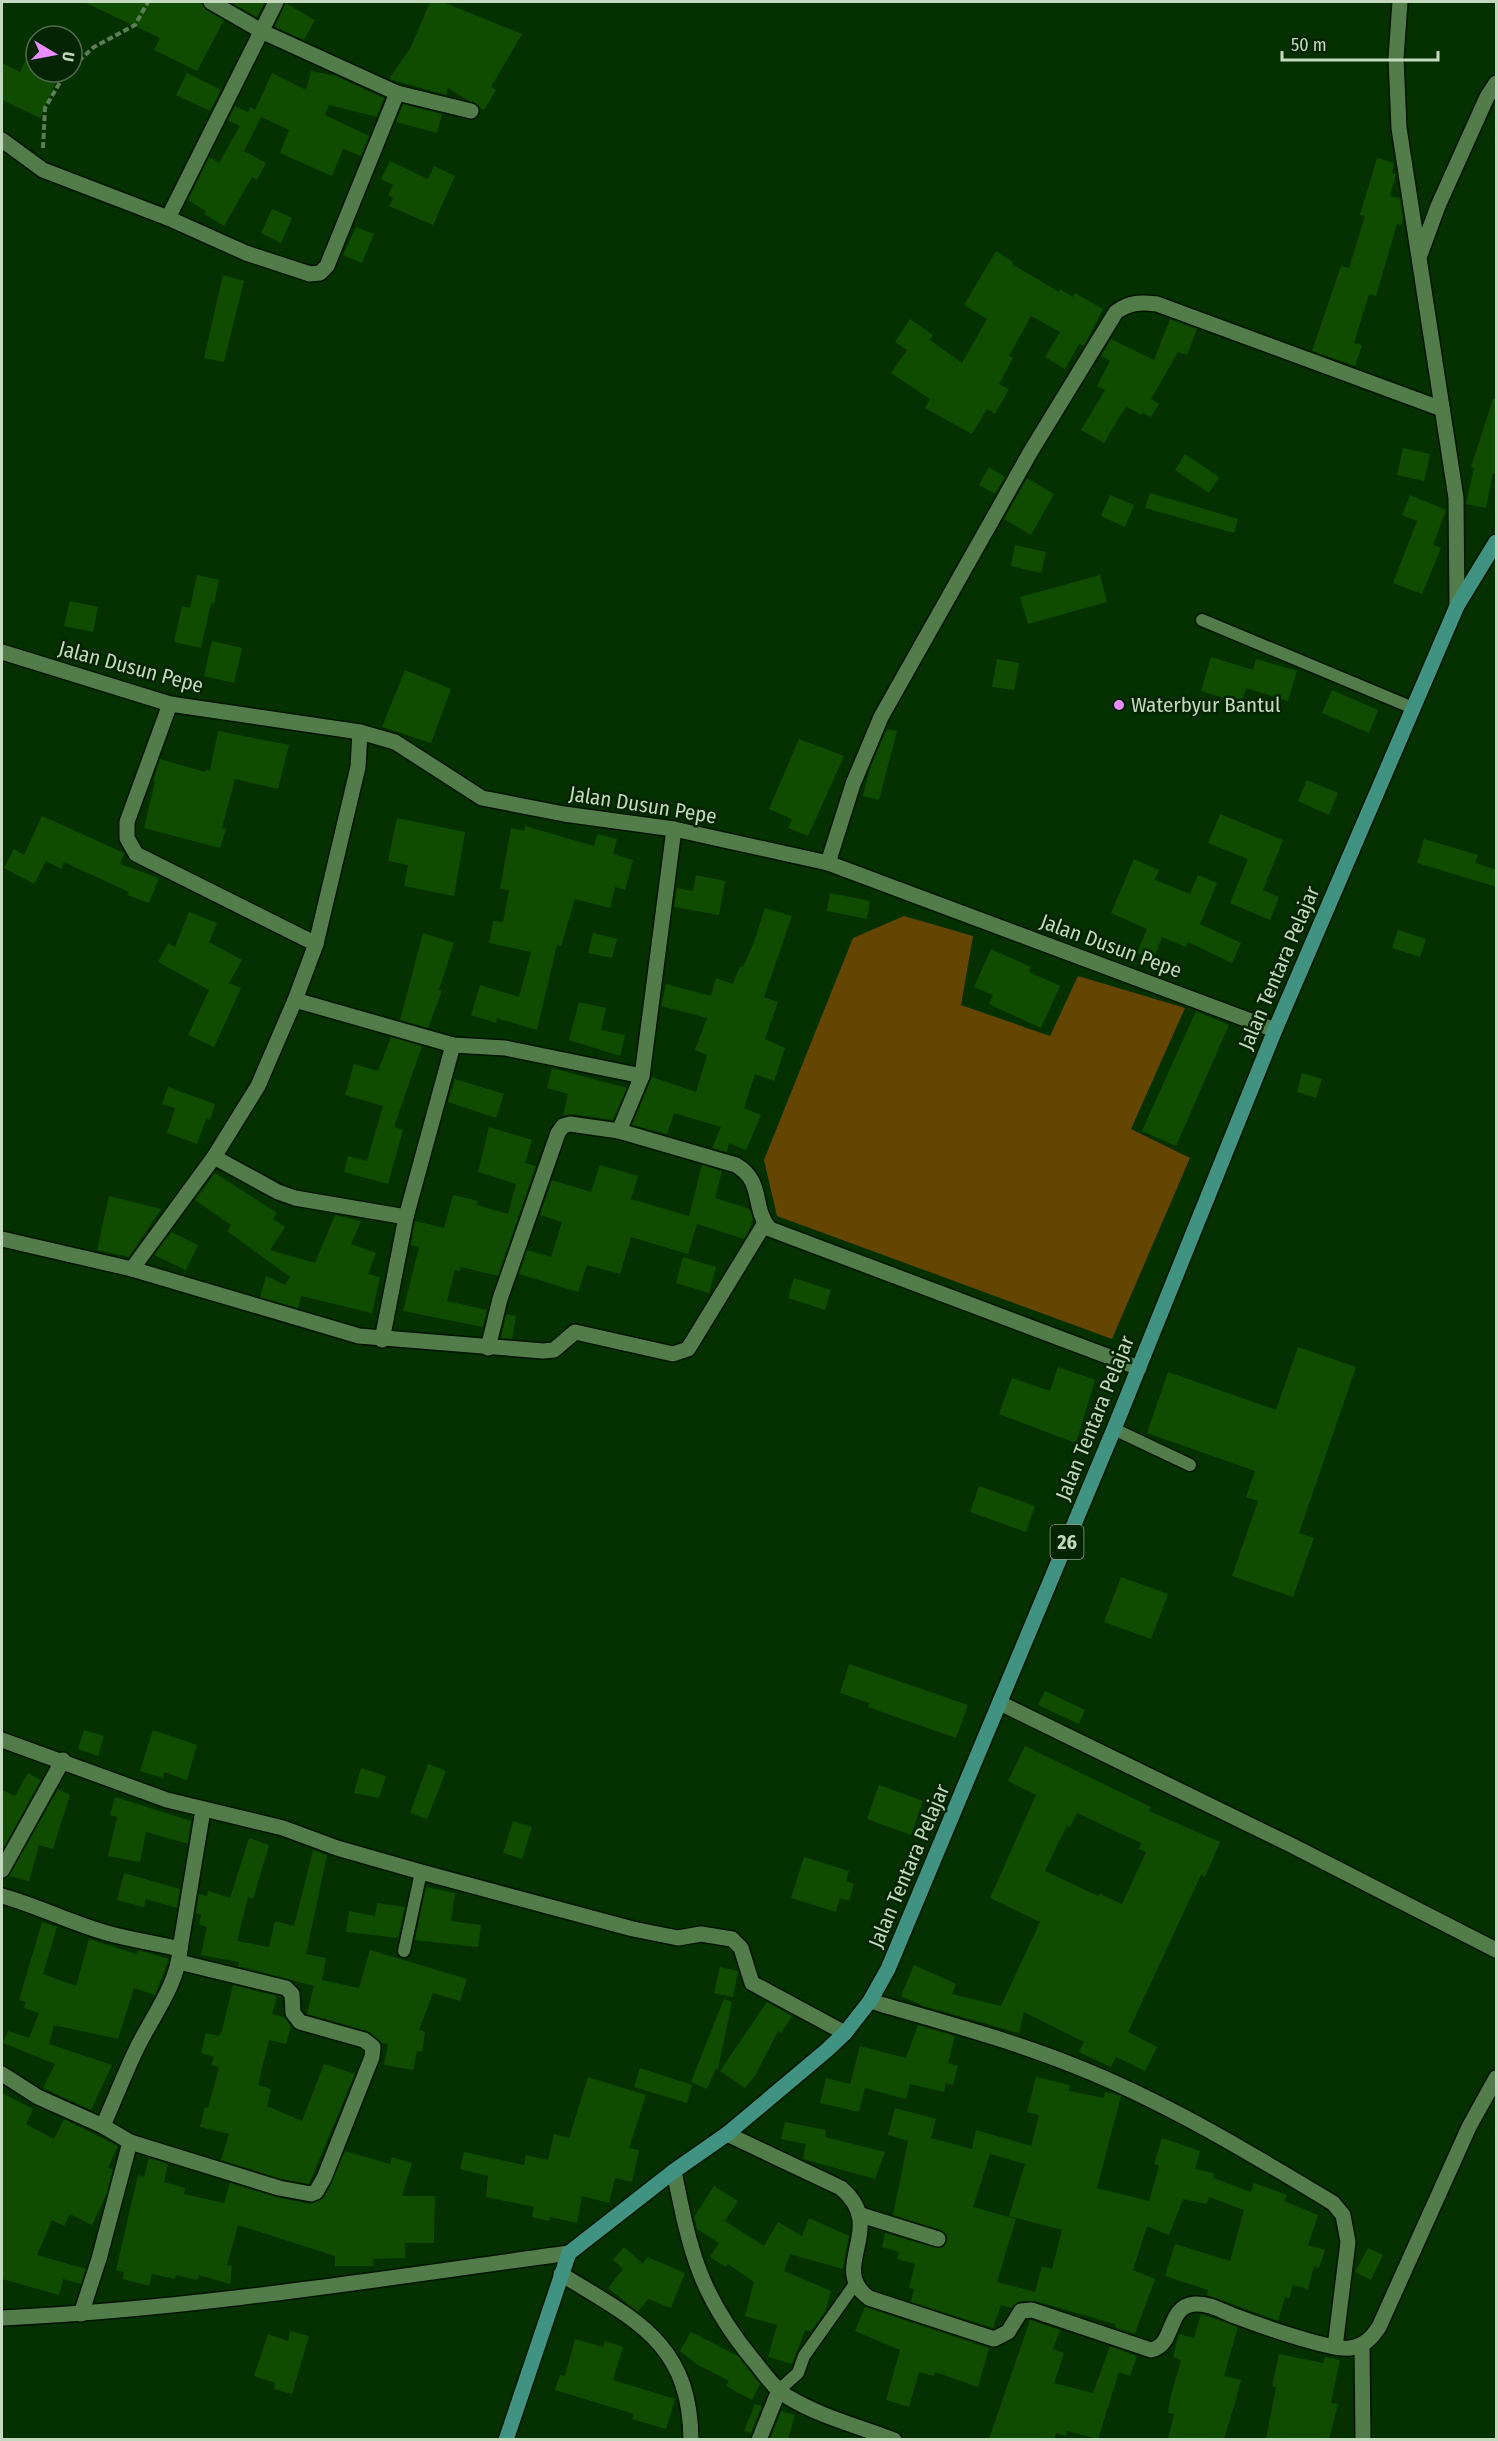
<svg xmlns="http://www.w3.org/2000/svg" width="1498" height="2441" viewBox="0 0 1498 2441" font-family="'Fira Sans Condensed',sans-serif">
	<rect width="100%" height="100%" fill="#053000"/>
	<!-- green -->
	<polygon fill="#644602" points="904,916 973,936 961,1005 1050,1036 1078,976 1185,1008 1131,1129 1190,1158 1112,1339 777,1216 764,1160 853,938"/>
	<!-- building -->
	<g fill="#104c00" fill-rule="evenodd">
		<polygon points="84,2 201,2 206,10 224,20 197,71 154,50 160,38"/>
		<polygon points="230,2 265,2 257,17"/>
		<polygon points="430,2 443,2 522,34 491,87 496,90 484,110 448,88 446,95 389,79 411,47"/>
		<polygon points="285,3 315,20 304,40 275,27"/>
		<polygon points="36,38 36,72 49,72 46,78 56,82 40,118 2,100 2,63 20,72"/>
		<polygon points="311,71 336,76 384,98 377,117 329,105 325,115 369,136 361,156 343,149 332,176 280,153 289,130 261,117 244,151 266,163 257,180 252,177 224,226 204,214 206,211 188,200 209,157 219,163 240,126 228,120 235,106 248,112 250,107 255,110 272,73 306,90"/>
		<polygon points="187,73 221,90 210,111 176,95"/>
		<polygon points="403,104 442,114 437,133 396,122"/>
		<polygon points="1377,158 1394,163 1392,173 1396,174 1390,196 1400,198 1403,218 1401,225 1397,224 1376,296 1369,294 1354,343 1362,345 1355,366 1312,351 1341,266 1349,268 1365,216 1360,215"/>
		<polygon points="390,161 428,179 434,166 455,176 433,225 389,206 393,198 388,195 393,185 381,179"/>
		<polygon points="272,209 292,218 281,243 261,233"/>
		<polygon points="356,227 374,234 362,263 343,255"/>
		<polygon points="996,251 1013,262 1012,264 1059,292 1060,289 1073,297 1075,293 1103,309 1084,346 1079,344 1065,369 1045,357 1060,332 1031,316 1009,356 1013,358 999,384 1009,389 995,414 987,409 972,434 925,408 930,399 891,373 907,350 895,342 910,319 933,335 930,340 962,363 987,319 964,305"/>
		<polygon points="223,275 244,281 224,362 204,358"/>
		<polygon points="1170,319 1197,329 1187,355 1178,352 1151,399 1159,404 1151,417 1143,413 1141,415 1126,406 1104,443 1081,430 1105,390 1097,386 1110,361 1101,356 1111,339 1154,360"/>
		<polygon points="1493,399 1497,399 1497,474 1493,473 1486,508 1466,504 1474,468 1471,467"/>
		<polygon points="1403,448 1430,454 1424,481 1397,475"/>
		<polygon points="1185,454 1219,477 1209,493 1175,470"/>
		<polygon points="989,467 1005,477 995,494 979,485"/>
		<polygon points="1027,478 1054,494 1031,535 1004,519"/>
		<polygon points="1150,493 1238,519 1234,533 1145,508"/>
		<polygon points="1110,495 1134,505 1125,527 1101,516"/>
		<polygon points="1410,495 1446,510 1433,545 1441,548 1422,594 1393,583 1417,521 1402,515"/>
		<polygon points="1015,545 1046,552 1041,573 1011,566"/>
		<polygon points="197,575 219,580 214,604 211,603 201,648 174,642 182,606 190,608"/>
		<polygon points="1100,575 1107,602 1028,624 1020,597"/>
		<polygon points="70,601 98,607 93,632 64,626"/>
		<polygon points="212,641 242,648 234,683 204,676"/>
		<polygon points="1211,657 1253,670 1256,659 1297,671 1288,701 1246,688 1241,703 1201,691"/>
		<polygon points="997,659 1019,663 1014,690 992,687"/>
		<polygon points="405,670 451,689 431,743 382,727"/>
		<polygon points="1332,690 1378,710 1369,733 1322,713"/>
		<polygon points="887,729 897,731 879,800 863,796 870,768"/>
		<polygon points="218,731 289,745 278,789 235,779 222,828 226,829 220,848 144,828 155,782 153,781 160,759 205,772 206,770 210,771"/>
		<polygon points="799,739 844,756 808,836 788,828 792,819 769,809"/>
		<polygon points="1307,780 1338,793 1329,815 1298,801"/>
		<polygon points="1220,814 1283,840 1263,890 1279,897 1270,920 1230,903 1248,859 1208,843"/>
		<polygon points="42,816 124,853 120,864 159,878 149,903 127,895 129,892 64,862 61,869 46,861 34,884 4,868 14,849 24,855"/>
		<polygon points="397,818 465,832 454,896 404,886 408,865 388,861"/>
		<polygon points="525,826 594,846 597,834 617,839 613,854 633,860 625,890 615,887 610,908 575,899 561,946 557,945 537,1030 497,1018 496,1023 471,1015 480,985 519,997 531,952 489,943 493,921 503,922 509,890 500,889 511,828 524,831"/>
		<polygon points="1424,839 1478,855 1475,863 1497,870 1497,887 1417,863"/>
		<polygon points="1134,859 1159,870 1155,880 1190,894 1198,875 1217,883 1200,924 1241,943 1232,963 1188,942 1186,947 1162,937 1153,960 1137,953 1147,929 1111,913"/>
		<polygon points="696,875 725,881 719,915 674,907 677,888 693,891"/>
		<polygon points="830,893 870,901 867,919 827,911"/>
		<polygon points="765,908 792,916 764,997 778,1002 765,1039 785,1048 774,1081 755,1074 744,1108 761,1115 746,1150 729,1143 727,1152 712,1148 721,1127 674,1113 667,1134 632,1125 652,1077 696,1092 707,1055 695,1050 707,1018 661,1006 666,984 711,996 716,978 733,984 740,966 743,967 754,942"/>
		<polygon points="189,912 217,923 209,942 242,960 229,983 241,988 214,1047 188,1035 209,990 158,962 168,943 175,947"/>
		<polygon points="1398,930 1426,939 1420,957 1392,948"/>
		<polygon points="423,933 454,943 439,990 442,991 428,1028 400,1020"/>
		<polygon points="593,933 617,939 612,958 588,953"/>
		<polygon points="991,949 1031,967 1029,972 1060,986 1041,1028 989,1004 993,995 974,987"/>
		<polygon points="579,1002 606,1008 601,1030 625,1035 620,1056 569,1040"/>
		<polygon points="1196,1011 1229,1025 1176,1146 1142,1131"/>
		<polygon points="391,1037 422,1046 394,1127 403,1130 388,1184 344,1172 348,1156 367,1161 383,1106 345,1095 354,1064 378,1071"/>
		<polygon points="552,1068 627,1088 613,1120 571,1114 563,1116 568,1094 547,1088"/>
		<polygon points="1302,1073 1322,1079 1316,1098 1297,1092"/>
		<polygon points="455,1079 504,1094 496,1118 448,1102"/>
		<polygon points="168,1087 215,1104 210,1120 206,1119 197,1144 167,1133 175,1108 162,1104"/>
		<polygon points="489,1127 532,1140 525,1163 536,1166 498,1276 461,1267 460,1271 455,1270 447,1301 487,1310 483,1327 403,1311 419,1247 411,1245 415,1221 444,1228 453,1195 478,1201 477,1205 508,1214 516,1184 478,1172"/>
		<polygon points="600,1165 638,1176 631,1199 689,1216 702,1165 722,1171 715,1198 750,1209 753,1219 749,1230 744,1239 697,1224 688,1254 631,1237 620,1274 587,1265 578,1292 519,1274 527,1250 551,1257 562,1222 540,1215 552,1180 591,1192"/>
		<polygon points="215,1173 277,1213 273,1219 285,1227 270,1250 315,1263 335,1215 361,1221 351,1244 376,1253 368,1274 380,1277 372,1313 301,1296 298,1308 260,1297 266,1276 285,1285 290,1277 227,1231 231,1225 195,1200"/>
		<polygon points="109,1196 161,1209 129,1257 97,1250"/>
		<polygon points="171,1232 198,1245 186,1270 154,1255"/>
		<polygon points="683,1257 716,1267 709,1293 676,1283"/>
		<polygon points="794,1278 831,1290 825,1310 788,1298"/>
		<polygon points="506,1314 516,1316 512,1339 501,1338"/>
		<polygon points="1298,1347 1356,1367 1299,1533 1314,1538 1293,1597 1232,1576 1258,1501 1246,1497 1255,1471 1147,1433 1168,1372 1276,1410"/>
		<polygon points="1058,1367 1095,1380 1076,1443 999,1414 1012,1378 1050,1391"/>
		<polygon points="979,1486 1035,1506 1026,1532 970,1512"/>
		<polygon points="1121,1577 1168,1594 1151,1639 1104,1622"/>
		<polygon points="849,1664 968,1705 956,1738 868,1707 869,1703 840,1693"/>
		<polygon points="1045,1691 1085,1710 1079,1724 1038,1705"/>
		<polygon points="84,1730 104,1736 98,1756 78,1749"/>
		<polygon points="153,1730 197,1745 187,1780 164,1772 163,1778 140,1771"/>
		<path d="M1025,1746L1151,1807L1149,1811L1220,1842L1205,1877L1201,1875L1128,2032L1157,2047L1145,2071L1116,2057L1111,2067L1079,2052L1084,2042L1024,2012L1019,2033L923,2006L901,1996L914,1965L956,1984L952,1994L1001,2006L1040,1922L990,1898L1036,1795L1008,1781ZM1077,1813L1141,1843L1139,1849L1146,1852L1122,1904L1100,1894L1098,1896L1045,1871L1067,1825L1070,1827Z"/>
		<polygon points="428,1764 446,1771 427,1819 410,1813"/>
		<polygon points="361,1768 386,1776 379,1798 354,1793"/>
		<polygon points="28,1773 41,1780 2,1851 2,1790 15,1796"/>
		<polygon points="879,1785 923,1801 911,1835 867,1819"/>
		<polygon points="58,1789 70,1795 53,1849 39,1845 29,1881 9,1876"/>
		<polygon points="115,1797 191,1821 188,1844 146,1832 140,1862 108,1856 117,1817 110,1815"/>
		<polygon points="513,1821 532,1827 522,1859 503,1853"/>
		<polygon points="249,1838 269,1845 253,1899 248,1897 237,1941 269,1947 275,1921 294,1926 313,1850 327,1855 306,1954 326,1958 322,1980 359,1988 370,1950 467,1979 460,2001 433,1993 419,2030 425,2032 422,2052 417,2051 413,2070 384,2065 388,2044 382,2043 370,2032 307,2014 314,1986 238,1966 239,1962 201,1955 207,1927 199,1924 201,1915 196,1913 199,1894 207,1896 208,1891 230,1898"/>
		<polygon points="804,1857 849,1871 846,1881 854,1884 849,1901 840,1898 836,1912 791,1898"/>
		<polygon points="124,1873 180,1889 177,1908 146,1899 144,1907 117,1900"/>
		<polygon points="426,1887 455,1893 451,1921 481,1925 478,1947 415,1940"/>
		<polygon points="377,1903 405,1907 398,1938 346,1932 349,1911 375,1916"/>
		<polygon points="42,1922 57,1927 43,1974 76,1986 89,1939 136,1954 138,1950 169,1959 155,1995 134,1988 118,2039 54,2025 49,2044 112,2065 91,2110 43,2088 55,2064 3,2043 8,2031 29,2038 39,2013 24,2008 26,2002 19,2000"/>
		<polygon points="720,1967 738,1971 733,1997 714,1993"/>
		<polygon points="233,1985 277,1996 272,2014 284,2017 291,2026 286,2044 269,2040 258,2085 271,2089 267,2106 302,2121 324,2064 355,2074 309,2184 281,2179 221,2160 229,2134 200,2127 205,2107 208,2108 219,2067 211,2065 214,2057 201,2053 206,2033 219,2036 222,2030"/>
		<polygon points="724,1999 732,2002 718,2069 716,2068 707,2089 691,2082"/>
		<polygon points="767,2002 792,2016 781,2033 778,2031 756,2074 745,2088 720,2071"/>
		<polygon points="918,2025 955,2036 948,2063 958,2066 953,2085 946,2083 944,2092 910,2084 906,2099 865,2088 859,2112 820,2103 826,2078 850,2084 860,2046 906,2058"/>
		<polygon points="640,2068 692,2085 687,2103 634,2087"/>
		<polygon points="588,2077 646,2095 629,2148 639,2150 632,2182 615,2178 609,2203 582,2196 577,2223 550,2217 549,2221 532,2217 534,2207 486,2197 488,2176 460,2169 464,2152 524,2165 526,2155 548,2160 554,2134 569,2138"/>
		<path d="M1036,2077L1070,2085L1069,2091L1104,2098L1105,2092L1121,2096L1097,2188L1149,2201L1159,2166L1154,2164L1162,2138L1200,2151L1195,2169L1214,2173L1213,2178L1251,2192L1254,2183L1287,2195L1284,2201L1318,2215L1308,2245L1325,2250L1319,2268L1314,2266L1308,2289L1293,2285L1289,2298L1285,2297L1278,2321L1207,2295L1208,2290L1165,2276L1175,2244L1230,2261L1244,2210L1209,2197L1207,2204L1183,2199L1169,2235L1147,2226L1133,2270L1155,2279L1135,2334L1116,2328L1115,2324L1035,2301H1020L1011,2308L1001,2305L993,2328L911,2302L914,2289L909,2288L915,2264L897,2259L899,2252L882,2247L885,2233L936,2248L944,2247L948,2237L941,2230L893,2215L908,2141L888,2135L895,2108L936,2119L931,2138L972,2149L976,2130L1031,2146L1039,2115L1027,2112ZM990,2154L1025,2164L1009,2216L1062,2230L1052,2269L1042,2266L1035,2292L997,2282L1016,2219L973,2207Z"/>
		<polygon points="2,2093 33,2109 26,2124 54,2139 64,2119 118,2146 108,2168 113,2169 107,2193 92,2225 70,2214 64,2226 52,2220 37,2255 86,2269 81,2284 63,2279 59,2295 2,2279"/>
		<polygon points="785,2122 826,2130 825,2137 885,2152 875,2179 803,2159 806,2144 781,2139"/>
		<polygon points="345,2151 390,2164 392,2157 412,2163 402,2196 435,2196 434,2243 405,2243 405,2258 373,2259 373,2266 335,2266 335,2256 238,2225 227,2265 232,2266 230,2284 199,2275 197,2280 176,2275 175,2279 152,2274 149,2286 123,2279 124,2272 116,2270 138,2175 144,2177 149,2158 168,2164 164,2182 185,2188 184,2194 224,2203 230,2183 276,2197 310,2204 324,2197"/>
		<polygon points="714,2186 738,2201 725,2221 764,2246 778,2222 802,2236 809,2218 849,2236 843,2269 790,2254 784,2271 831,2291 825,2312 811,2331 805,2330 792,2364 768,2357 777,2325 745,2316 754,2282 728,2264 726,2267 710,2257 719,2243 697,2229 694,2217"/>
		<polygon points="624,2247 643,2264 647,2257 685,2273 671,2308 648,2299 638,2312 608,2288 623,2269 613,2260"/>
		<polygon points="1368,2248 1383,2255 1371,2280 1355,2272"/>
		<polygon points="865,2307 989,2348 978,2387 935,2372 934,2376 919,2372 909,2407 886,2400 900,2350 855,2331"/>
		<polygon points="1201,2314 1238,2327 1224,2376 1241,2380 1235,2403 1224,2439 1168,2439 1174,2414 1168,2413 1170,2399 1181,2360 1173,2357 1179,2334 1194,2338"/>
		<polygon points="1030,2320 1060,2330 1053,2349 1064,2353 1054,2383 1093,2393 1110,2346 1137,2356 1130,2376 1119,2372 1098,2439 1067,2431 1066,2436 1056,2433 1054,2439 989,2439"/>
		<polygon points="290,2331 309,2336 292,2394 274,2389 275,2383 254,2376 268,2334 288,2341"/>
		<polygon points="691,2332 738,2356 760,2384 752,2400 726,2386 729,2381 698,2365 680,2351"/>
		<polygon points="575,2339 603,2347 605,2341 623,2347 613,2380 675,2399 666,2429 632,2419 634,2414 555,2390 560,2375 565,2376"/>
		<polygon points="1279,2354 1323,2363 1325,2357 1340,2360 1331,2403 1338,2404 1329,2439 1266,2439 1276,2387 1272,2386"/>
		<polygon points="755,2404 762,2406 751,2433 744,2431"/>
		<polygon points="781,2411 795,2415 788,2439 770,2439"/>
	</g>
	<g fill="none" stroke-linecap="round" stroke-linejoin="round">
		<defs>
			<g id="service">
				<polyline points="1202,620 1413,708"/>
				<polyline points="1114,1429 1190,1465"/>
				<polyline points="404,1951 421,1872"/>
				<polyline points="779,2390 798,2373 804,2356 855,2284"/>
			</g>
			<g id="minor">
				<polyline points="211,2 263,32 397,93 471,111"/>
				<polyline points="1400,2 1396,58 1399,128 1456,498 1457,606"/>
				<polyline points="2,140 43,170 168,218 246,253 310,274 320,273 327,266 397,93"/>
				<polyline points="168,218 276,2"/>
				<polyline points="1420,255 1438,206 1487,97 1496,83"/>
				<polyline points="2,652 170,704 360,732 395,742 482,798 564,814 674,829 828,863 1275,1030"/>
				<polyline points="170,704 127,822 127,838 136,854 316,944"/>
				<path d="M828,863L853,784L881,717L1031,451L1116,312C1130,302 1141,302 1157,304L1442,409"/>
				<polyline points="295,1000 453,1045 505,1048 642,1076"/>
				<path d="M619,1131L736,1165C765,1182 751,1208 770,1229L1139,1368"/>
				<polyline points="214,1157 278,1192 295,1198 406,1217"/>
				<polyline points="2,1239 132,1269 359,1336 543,1351 554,1350 575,1332 673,1354 688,1349 765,1223"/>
				<polyline points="132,1269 214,1157 258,1086 295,1000 316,944 358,767 360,732"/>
				<polyline points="382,1340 406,1217 453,1045"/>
				<polyline points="488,1348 500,1299 558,1133 563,1126 570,1124 619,1131 642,1076 674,829"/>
				<polyline points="1000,1703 1293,1846 1496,1950"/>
				<polyline points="2,1740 167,1800 283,1828 337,1848 421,1872 633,1929 678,1938 701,1934 732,1939 741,1948 752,1983 845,2033"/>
				<polyline points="2,1870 63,1760"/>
				<path d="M2,1896C38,1906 71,1923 107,1933C131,1940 156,1943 180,1949C178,1985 151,2018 136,2050C124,2075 114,2101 103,2126L130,2142L99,2259L81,2314"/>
				<polyline points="180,1949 203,1810"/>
				<path d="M870,2001C938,2021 1008,2039 1075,2066C1166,2102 1250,2153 1333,2203L1343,2215L1348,2242L1335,2347"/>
				<polyline points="2,2074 38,2097 103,2126"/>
				<path d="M727,2134L841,2188C889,2229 827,2267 869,2298L994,2339L1008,2332L1021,2311L1032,2310L1151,2350C1176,2345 1166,2306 1195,2304C1209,2303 1222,2311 1235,2316C1256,2324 1331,2351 1350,2348C1364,2346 1371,2339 1379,2327L1469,2127L1496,2078"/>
				<polyline points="130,2142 279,2188 311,2194 316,2192 324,2178 372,2057 373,2047 364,2040 300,2022 293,2013 292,1994 286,1988 179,1962"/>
				<path d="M674,2171C690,2252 700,2296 754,2361C764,2373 775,2390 788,2397C821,2417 858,2426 894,2440"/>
				<polyline points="861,2215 938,2239"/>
				<path d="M561,2274C635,2320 690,2342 691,2440"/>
				<path d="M2,2318C192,2309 380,2279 569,2253"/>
				<polyline points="1362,2345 1363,2440"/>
				<polyline points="759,2440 779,2390"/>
			</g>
			<polyline id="primary" points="506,2440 569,2253 674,2171 727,2134 827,2050 845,2033 870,2001 888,1969 1114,1429 1275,1030 1457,606 1496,542"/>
		</defs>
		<!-- service casing -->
		<use href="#service" stroke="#021400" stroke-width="15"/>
		<!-- minor casing -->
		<use href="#minor" stroke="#021400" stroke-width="18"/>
		<!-- primary casing -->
		<use href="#primary" stroke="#021400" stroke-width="18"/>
		<!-- path -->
		<g stroke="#5c7e57" stroke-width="4" stroke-dasharray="6 3" stroke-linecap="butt">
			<polyline points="72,67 94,47 135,25 148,2"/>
			<polyline points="43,148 45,108 66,72"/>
		</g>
		<!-- service -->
		<use href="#service" stroke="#527d4a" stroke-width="12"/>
		<!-- minor -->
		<use href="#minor" stroke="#527d4a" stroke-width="15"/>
		<!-- primary -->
		<use href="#primary" stroke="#409281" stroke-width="15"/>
	</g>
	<!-- markers -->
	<circle fill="#e98dfe" stroke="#052401" stroke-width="2" cx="1119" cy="705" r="6"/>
	<g text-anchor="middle" stroke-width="5" stroke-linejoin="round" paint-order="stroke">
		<!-- shield labels -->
		<rect fill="#052401" stroke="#89a385" stroke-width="1.5" x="1050.5" y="1525" width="33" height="34" rx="4.5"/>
		<g font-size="20" font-weight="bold" fill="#c2d9bd">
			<text x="1067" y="1549">26</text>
		</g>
		<!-- street labels -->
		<g font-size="21" fill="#c2d9bd" stroke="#052401">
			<text transform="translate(131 667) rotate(15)" y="7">Jalan Dusun Pepe</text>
			<text transform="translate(643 805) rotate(9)" y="7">Jalan Dusun Pepe</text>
			<text transform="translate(1111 946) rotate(20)" y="7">Jalan Dusun Pepe</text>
			<text transform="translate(1279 968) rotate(-67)" y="7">Jalan Tentara Pelajar</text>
			<text transform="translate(1095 1418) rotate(-68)" y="7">Jalan Tentara Pelajar</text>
			<text transform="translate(909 1866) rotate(-67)" y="7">Jalan Tentara Pelajar</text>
		</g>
		<!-- poi labels -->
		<g font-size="21" fill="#c2d9bd" stroke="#052401" text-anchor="start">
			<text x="1131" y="712">Waterbyur Bantul</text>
		</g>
	</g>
	<!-- border -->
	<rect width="1498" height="2441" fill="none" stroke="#c2d9bd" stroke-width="6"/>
	<!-- north arrow -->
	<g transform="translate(54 54) rotate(100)"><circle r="28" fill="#052401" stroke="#516c4c" stroke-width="1.5"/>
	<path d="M0-4.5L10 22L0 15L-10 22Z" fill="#e98dfe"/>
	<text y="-9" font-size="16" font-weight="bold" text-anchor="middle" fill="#c2d9bd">U</text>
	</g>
	<!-- scale -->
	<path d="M1282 51v9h156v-9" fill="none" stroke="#c2d9bd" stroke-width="3"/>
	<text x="1291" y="51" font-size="18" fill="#c2d9bd" stroke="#052401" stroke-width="4.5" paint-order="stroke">50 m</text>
</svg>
